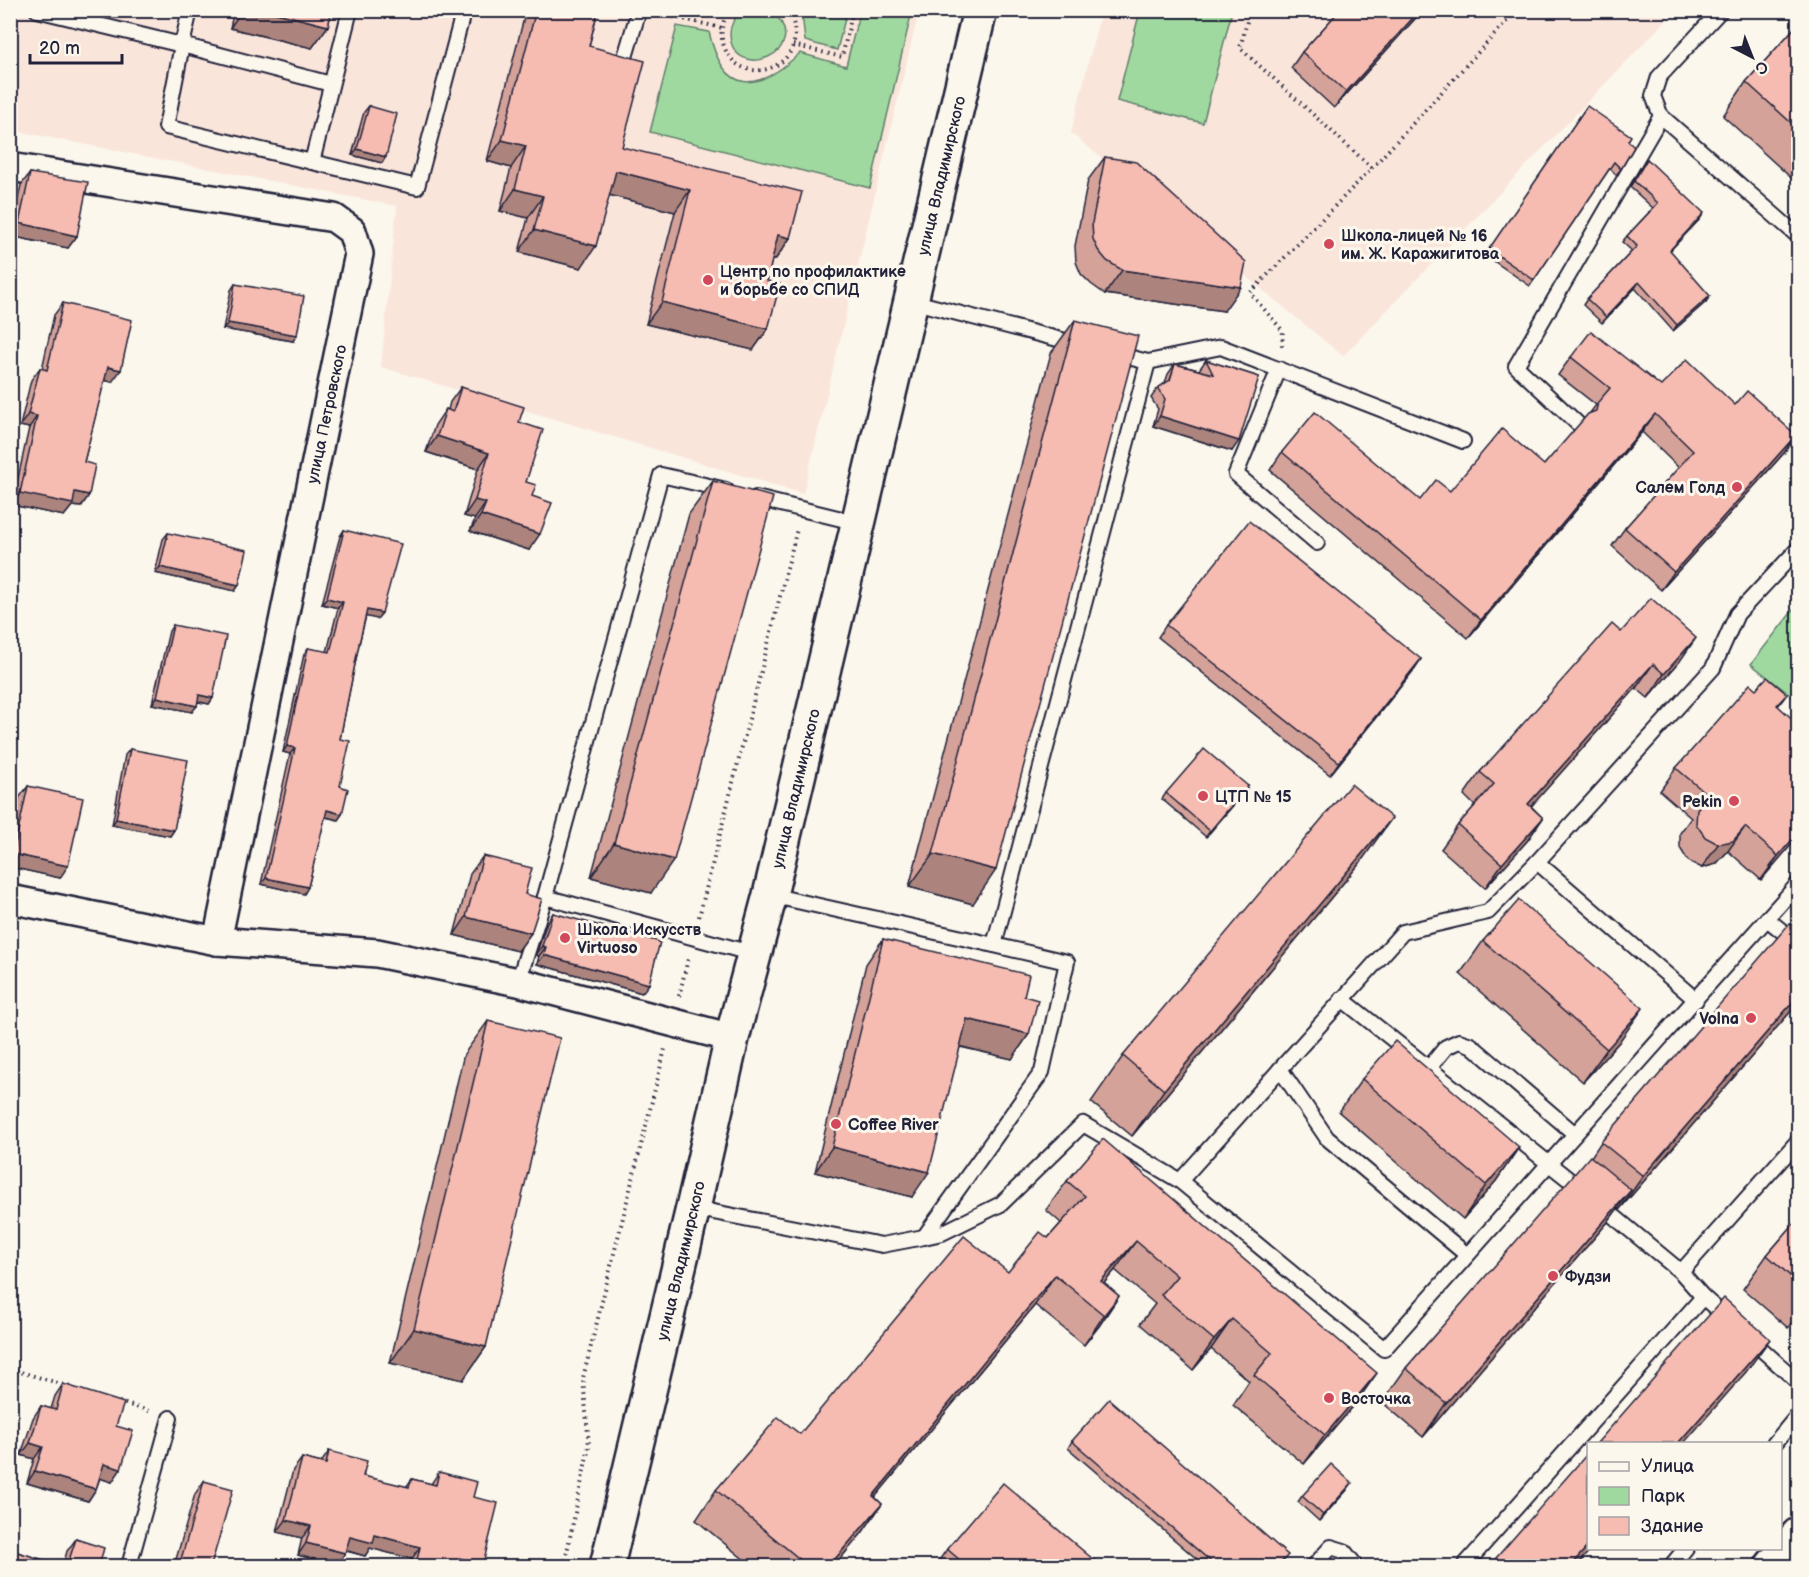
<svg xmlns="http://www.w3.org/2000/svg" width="1809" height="1577" viewBox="0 0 1809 1577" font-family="'Balsamiq Sans',sans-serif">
	<rect width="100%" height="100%" fill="#fbf7ec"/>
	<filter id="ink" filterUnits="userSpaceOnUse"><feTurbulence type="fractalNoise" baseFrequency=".0167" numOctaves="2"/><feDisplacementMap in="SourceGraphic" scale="12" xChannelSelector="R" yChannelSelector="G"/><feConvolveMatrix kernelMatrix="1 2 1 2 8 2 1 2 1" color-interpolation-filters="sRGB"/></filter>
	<g filter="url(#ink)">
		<!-- built -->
		<g fill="#fae5db">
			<polygon points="10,11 919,11 803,494 381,367 397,206 11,130"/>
			<polygon points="1101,11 1675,11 1343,356 1071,133"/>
		</g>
		<!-- green -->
		<g fill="#a0d99f" stroke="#617e6d" stroke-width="1.5">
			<path d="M860,10L912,11L870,188L650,132L677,26L709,32C724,96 757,93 800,53L846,66Z"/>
			<path d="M742,11H772C816,52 732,85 730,34C730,25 735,16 742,11Z"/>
			<polygon points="796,11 847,11 837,50 805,41 803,22"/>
			<polygon points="1140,11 1232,11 1203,123 1117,101"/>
			<polygon points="1798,604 1798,701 1751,664"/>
		</g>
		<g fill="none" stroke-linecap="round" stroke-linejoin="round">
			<defs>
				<g id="service">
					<polyline points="37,10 182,45 190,10"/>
					<polyline points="1721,10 1659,77 1653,96 1661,116 1798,236"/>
					<polyline points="623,64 639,10"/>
					<polyline points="331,84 182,45 166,127 312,162 350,10"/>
					<polyline points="312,162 417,187 463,13"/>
					<polyline points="911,301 1077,344"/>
					<polyline points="1148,362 1221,347 1463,441"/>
					<polyline points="1279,369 1236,474 1317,543"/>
					<polyline points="1577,423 1516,366 1661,116"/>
					<polyline points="726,490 661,475 545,897 754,954"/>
					<polyline points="756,498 858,523"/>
					<polyline points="1537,862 1713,668 1737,614 1798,549"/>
					<polyline points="770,895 994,945 1148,362 1116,354"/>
					<polyline points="1767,919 1798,944"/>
					<polyline points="518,982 545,897"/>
					<polyline points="1342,999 1582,1190"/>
					<path d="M1696,1000L1537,862L1488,912L1403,932L1180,1181L1384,1349C1522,1193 1660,1039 1798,884"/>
					<polyline points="1429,1068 1446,1047 1459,1041 1471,1045 1575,1134"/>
					<polyline points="1280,1069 1327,1138 1467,1255"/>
					<polyline points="1599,1204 1681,1272 1703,1297 1728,1319"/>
					<polyline points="693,1208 882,1245 924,1237 1042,1072 1067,962 994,945"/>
					<polyline points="924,1237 942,1233 1001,1204 1083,1124 1180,1181"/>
					<polyline points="1681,1272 1798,1141"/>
					<polyline points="1749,1338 1798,1382"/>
					<polyline points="1774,1444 1798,1415"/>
					<polyline points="129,1566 170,1418"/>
					<polyline points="1314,1566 1331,1547 1344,1551 1356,1566"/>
					<polyline points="1464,1566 1703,1297"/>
					<polyline points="1671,1566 1686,1548"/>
				</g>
				<g id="minor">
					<polyline points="10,167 334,218 352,231 359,254 217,941"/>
					<polyline points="10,899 217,941 377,953 518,982 732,1038"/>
				</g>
				<g id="tertiary">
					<path id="s1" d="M607,1566L693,1208L732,1038L770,895L980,10"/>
				</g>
				<polyline id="primary" points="1772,1566 1798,1535"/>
			</defs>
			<!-- service casing -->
			<use href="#service" stroke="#22223b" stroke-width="18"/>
			<!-- minor casing -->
			<use href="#minor" stroke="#22223b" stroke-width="32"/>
			<!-- tertiary casing -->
			<use href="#tertiary" stroke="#22223b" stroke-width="38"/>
			<!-- primary casing -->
			<use href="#primary" stroke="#22223b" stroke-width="38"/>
			<!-- path -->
			<g stroke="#22223b" stroke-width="4" stroke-dasharray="1.5 4.5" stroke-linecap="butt">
				<path d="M730,10C722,21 719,33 724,46C741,94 818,65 788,10"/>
				<polyline points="1250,10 1240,48 1372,168 1250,293 1283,331 1282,346"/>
				<polyline points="661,14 722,28"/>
				<polyline points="793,45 842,57 853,10"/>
				<polyline points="1372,168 1517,10"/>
				<polyline points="699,917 797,529"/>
				<polyline points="679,996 688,959"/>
				<polyline points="10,1369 72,1387"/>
				<polyline points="119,1402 149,1411"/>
				<polyline points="564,1566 589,1446 583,1378 665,1049"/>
			</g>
			<!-- service -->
			<use href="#service" stroke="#fbf7ec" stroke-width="14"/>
			<!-- minor -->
			<use href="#minor" stroke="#fbf7ec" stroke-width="27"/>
			<!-- tertiary -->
			<use href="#tertiary" stroke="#fbf7ec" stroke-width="33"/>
			<!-- primary -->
			<use href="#primary" stroke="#fbf7ec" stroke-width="33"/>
		</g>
		<!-- wall -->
		<g fill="#d4a299" stroke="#22223b" stroke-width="1.5">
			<polygon points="234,10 332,10 328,26 312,48 230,28"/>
			<polygon points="526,10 598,10 589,46 622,147 790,238 775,260 772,259 767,281 768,329 753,350 646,324 675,212 609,195 581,268 519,252 528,218 500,211 511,168 487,161"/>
			<polygon points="1340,10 1423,10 1334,108 1291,68 1302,52"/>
			<polygon points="1798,24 1798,184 1723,116 1746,82"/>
			<polygon points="369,106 382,163 352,155 364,112"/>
			<polygon points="1587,106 1628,141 1621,169 1616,175 1610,168 1530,286 1485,255"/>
			<polygon points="1105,157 1224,311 1105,294 1091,284 1081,274 1076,262 1075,246 1088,180"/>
			<polygon points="1647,159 1700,219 1670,250 1706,302 1673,331 1635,288 1602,323 1583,305 1587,299 1632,251 1622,242 1627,236 1653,208 1630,187"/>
			<polygon points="30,173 77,236 68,248 10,236 21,185"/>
			<polygon points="235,284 293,341 223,329 231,290"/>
			<polygon points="63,303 112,382 104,380 84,462 89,495 81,507 72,506 64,516 12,505 29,428 20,426 31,380 40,368 42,369 54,315"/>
			<polygon points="1075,320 973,904 909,887 1051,353"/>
			<polygon points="1571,357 1661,386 1735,405 1796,435 1784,453 1661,590 1612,546 1625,528 1679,468 1642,432 1468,638 1270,470 1282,452 1420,500 1544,465 1590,413 1596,405 1558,375"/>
			<polygon points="1206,360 1259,377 1232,451 1153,426 1158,409 1151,398 1158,388 1165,383 1168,374 1175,364 1199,370"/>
			<polygon points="461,387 519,422 526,482 532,496 529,550 470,531 475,519 464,516 478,469 426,452 435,425 446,409 448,410 450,402"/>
			<polygon points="713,481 651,893 591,877 689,514"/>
			<polygon points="344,530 382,613 377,619 366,616 359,644 340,739 340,786 342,814 338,820 325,817 308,887 304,894 261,884 290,754 283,752 304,654 308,648 327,652 338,608 322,604 340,536"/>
			<polygon points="168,533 239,585 235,591 155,573 163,539"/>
			<polygon points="173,625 213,698 209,704 198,702 192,712 152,704 169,631"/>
			<polygon points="1166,625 1421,659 1413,671 1330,775 1158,637"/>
			<polygon points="1621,632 1680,661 1648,698 1636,688 1531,806 1543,818 1527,841 1485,888 1441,849 1458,825 1475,806 1464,795 1480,772"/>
			<polygon points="1756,689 1787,694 1778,706 1798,837 1761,880 1728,851 1716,864 1702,868 1688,861 1680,848 1680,833 1691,818 1660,791 1676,768"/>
			<polygon points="130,749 174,830 170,836 112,825 125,755"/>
			<polygon points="28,786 60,878 10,867 10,838 19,798"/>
			<polygon points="1248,786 1206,837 1162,799 1166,793"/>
			<polygon points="483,856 525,894 531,933 518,951 454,935 470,874"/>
			<polygon points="1360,863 1132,1136 1091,1102 1123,1056"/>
			<polygon points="553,913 642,993 537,964 539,956 536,955 547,922"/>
			<polygon points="1798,923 1798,1003 1619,1210 1618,1208 1607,1223 1423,1437 1382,1402 1406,1368 1591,1157 1601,1142"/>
			<polygon points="883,939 1024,996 1029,1034 1012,1059 960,1047 912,1197 815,1172 866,964"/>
			<polygon points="1483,941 1619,1042 1583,1082 1460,974"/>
			<polygon points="488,1021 486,1347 463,1380 390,1363 464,1054"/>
			<polygon points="1362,1079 1519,1147 1496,1181 1463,1219 1339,1112"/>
			<polygon points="1067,1181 1356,1403 1304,1464 1233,1405 1249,1381 1211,1349 1193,1370 1140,1324 1155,1304 1115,1270 1104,1283 1119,1296 1099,1326 1084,1345 1035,1305 875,1497 882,1504 862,1533 834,1566 752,1566 696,1520 716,1490 800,1434 1008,1272 1048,1238 1061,1223 1046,1210"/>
			<polygon points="1798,1219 1798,1315 1788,1328 1743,1289 1767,1255"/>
			<polygon points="63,1384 116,1426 112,1482 100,1478 96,1489 88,1501 27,1483 34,1459 21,1455 33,1418 41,1406 51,1409 55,1396"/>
			<polygon points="1072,1441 1284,1561 1279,1566 1205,1566 1068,1448"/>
			<polygon points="329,1451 363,1476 406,1487 412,1479 431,1484 439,1472 473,1497 483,1564 481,1566 410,1566 412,1559 370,1548 365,1556 346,1551 345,1553 337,1566 298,1555 302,1538 277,1532 293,1470 302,1458 321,1463"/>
			<polygon points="204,1481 211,1566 174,1566 195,1494"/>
			<polygon points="1347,1490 1319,1521 1298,1502 1302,1496"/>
			<polygon points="76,1539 99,1566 10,1566 10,1562 17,1552 63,1566 67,1551"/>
			<polygon points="947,1549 1101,1566 935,1566"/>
		</g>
		<!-- shaded-wall -->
		<g fill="#ac847d" stroke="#22223b" stroke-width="1.5">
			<polygon points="242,10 265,10 328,26 312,48 230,28"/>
			<polygon points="1420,10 1423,10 1334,108 1346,92"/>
			<polygon points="502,140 526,146 511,168 487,161"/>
			<polygon points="357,149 386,157 382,163 352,155"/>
			<polygon points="616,171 690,190 675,212 601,193"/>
			<polygon points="515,189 543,196 528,218 500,211"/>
			<polygon points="1704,213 1700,219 1665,256 1670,250"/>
			<polygon points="19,223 77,236 68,248 10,236"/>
			<polygon points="534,230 596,246 581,268 519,252"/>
			<polygon points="778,235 790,238 775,260 763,257"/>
			<polygon points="1122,270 1241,287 1224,311 1105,294"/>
			<polygon points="1639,282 1635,288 1602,323 1606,317"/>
			<polygon points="1710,296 1706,302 1673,331 1677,325"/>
			<polygon points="662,302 768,329 753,350 646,324"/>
			<polygon points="228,323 297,335 293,341 223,329"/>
			<polygon points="108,367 121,370 112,382 99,379"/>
			<polygon points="28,414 37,416 29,428 20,426"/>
			<polygon points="1655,414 1642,432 1468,638 1481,620"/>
			<polygon points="1160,416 1239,441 1232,451 1153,426"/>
			<polygon points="1796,435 1784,453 1661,590 1674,572"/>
			<polygon points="437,436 489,453 478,469 426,452"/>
			<polygon points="75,492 89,495 81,507 72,506 64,516 12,505 20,493"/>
			<polygon points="475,500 486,503 475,519 464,516"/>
			<polygon points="481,515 540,534 529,550 470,531"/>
			<polygon points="160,567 239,585 235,591 155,573"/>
			<polygon points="327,598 343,602 338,608 322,604"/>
			<polygon points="367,610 382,613 377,619 363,616"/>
			<polygon points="1696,638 1680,661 1648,698 1664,674"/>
			<polygon points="1421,659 1413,671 1330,775 1339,762"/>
			<polygon points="1653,664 1636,688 1512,828 1528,804"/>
			<polygon points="199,695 213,698 209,704 195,701"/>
			<polygon points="157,697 197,706 192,712 152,704"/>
			<polygon points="287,746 295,748 290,754 283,752"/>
			<polygon points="1248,786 1244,793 1206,837 1210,831"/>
			<polygon points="327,810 342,814 338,820 323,816"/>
			<polygon points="1392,818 1360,863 1132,1136 1164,1090"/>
			<polygon points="1543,818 1527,841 1485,888 1502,864"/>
			<polygon points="116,819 174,830 170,836 112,825"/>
			<polygon points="1745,827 1728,851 1716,864 1702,868 1718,844"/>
			<polygon points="1798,833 1798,837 1761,880 1778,856"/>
			<polygon points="614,843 674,860 651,893 591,877"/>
			<polygon points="13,854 68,866 60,878 10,867 10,857"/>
			<polygon points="933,854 996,870 973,904 909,887"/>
			<polygon points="266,878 308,887 304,894 261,884"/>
			<polygon points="466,917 531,933 518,951 454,935"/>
			<polygon points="542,946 546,947 539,956 536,955"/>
			<polygon points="544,955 649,984 642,993 537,964"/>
			<polygon points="1798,996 1798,1003 1619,1210 1643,1176"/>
			<polygon points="1643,1008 1619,1042 1583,1082 1607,1049"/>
			<polygon points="967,1019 1029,1034 1012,1059 950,1044"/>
			<polygon points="832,1147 929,1172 912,1197 815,1172"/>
			<polygon points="1519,1147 1496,1181 1463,1219 1486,1185"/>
			<polygon points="1631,1190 1607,1223 1423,1437 1446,1403"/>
			<polygon points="1136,1241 1115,1270 1088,1302 1101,1281"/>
			<polygon points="1055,1275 1035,1305 852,1525 873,1496"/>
			<polygon points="1119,1296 1099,1326 1084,1345 1104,1315"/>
			<polygon points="1798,1312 1798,1315 1788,1328"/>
			<polygon points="1232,1319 1211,1349 1193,1370 1214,1340"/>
			<polygon points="414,1329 486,1347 463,1380 390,1363"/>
			<polygon points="1770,1339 1746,1372 1684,1443 1678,1443"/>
			<polygon points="1377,1373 1356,1403 1304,1464 1325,1435"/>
			<polygon points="30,1443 43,1447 34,1459 21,1455"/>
			<polygon points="104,1464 121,1469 112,1482 96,1477"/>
			<polygon points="35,1471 96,1489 88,1501 27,1483"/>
			<polygon points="1352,1483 1347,1490 1319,1521 1323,1515"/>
			<polygon points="882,1504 862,1533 834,1566 829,1566"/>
			<polygon points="286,1520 311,1526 302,1538 277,1532"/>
			<polygon points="375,1535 420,1547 412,1559 370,1548 365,1556 341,1549 350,1537"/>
			<polygon points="306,1543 345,1553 337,1566 298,1555"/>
			<polygon points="1588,1546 1588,1548 1592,1548 1576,1566 1570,1566"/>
			<polygon points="459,1558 483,1564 481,1566 453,1566"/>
		</g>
		<!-- building -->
		<g fill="#f6bcb2" stroke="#22223b" stroke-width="1.5">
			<polygon points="265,10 332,10 328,26"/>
			<polygon points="536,10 598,10 589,46 645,61 622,147 802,192 790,238 778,235 767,281 780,284 768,329 662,302 690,190 616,171 596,246 534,230 543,196 515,189 526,146 502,140"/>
			<polygon points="1340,10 1420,10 1346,92 1302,52"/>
			<polygon points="1798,24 1798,129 1746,82"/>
			<polygon points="369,106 397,114 386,157 357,149"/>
			<polygon points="1587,106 1631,136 1628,141 1634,147 1621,169 1614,162 1534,280 1489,249"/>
			<polygon points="1105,157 1136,162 1246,262 1241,287 1122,270 1107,261 1098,250 1093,239 1092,223"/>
			<polygon points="1647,159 1704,213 1670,250 1710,296 1677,325 1639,282 1606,317 1587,299 1637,246 1627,236 1658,203 1634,181"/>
			<polygon points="30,173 88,182 77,236 19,223"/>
			<polygon points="235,284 304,296 297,335 228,323"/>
			<polygon points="63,303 132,320 121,370 108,367 84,462 95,465 89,495 75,492 73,504 20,493 37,416 28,414 40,368 47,370"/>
			<polygon points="1075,320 1138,336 996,870 933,854"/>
			<polygon points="1591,331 1661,386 1687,359 1735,405 1747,391 1796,435 1674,572 1625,528 1693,451 1655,414 1481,620 1282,452 1315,412 1420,500 1436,480 1450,491 1502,429 1544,465 1588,414 1596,411 1598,402 1610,388 1571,357"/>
			<polygon points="1206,360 1259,377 1239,441 1160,416 1165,399 1158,388 1170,380 1175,364 1213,374"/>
			<polygon points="461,387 524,407 519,422 543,430 526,482 536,485 532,496 552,503 540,534 481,515 486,503 475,500 489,453 437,436 446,409 453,412"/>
			<polygon points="713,481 773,497 674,860 614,843"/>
			<polygon points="1249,521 1421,659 1339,762 1166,625"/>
			<polygon points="344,530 401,544 382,613 367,610 359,644 340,739 350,741 340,786 348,789 342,814 327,810 308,887 266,878 295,748 287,746 308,648 330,652 343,602 327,598"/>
			<polygon points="168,533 247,550 239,585 160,567"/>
			<polygon points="1651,598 1696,638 1664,674 1653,664 1528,804 1543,818 1502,864 1458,825 1494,784 1480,772 1612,624 1621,632"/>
			<polygon points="173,625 226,636 213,698 199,695 197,706 157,697"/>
			<polygon points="1767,677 1787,694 1777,705 1798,724 1798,833 1778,856 1745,827 1733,841 1718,844 1705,837 1696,824 1697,809 1709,796 1676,768 1750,684 1756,689"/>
			<polygon points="130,749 188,760 174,830 116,819"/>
			<polygon points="1204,749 1248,786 1210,831 1166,793"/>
			<polygon points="1351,784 1392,818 1164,1090 1123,1056"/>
			<polygon points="28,786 83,798 68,866 13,854"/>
			<polygon points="483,856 532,868 525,894 542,899 531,933 466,917"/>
			<polygon points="1519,900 1643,1008 1607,1049 1483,941"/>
			<polygon points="553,913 660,942 649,984 544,955 546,947 542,946"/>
			<polygon points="1798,923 1798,996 1643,1176 1601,1142 1789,924 1794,928"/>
			<polygon points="883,939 1029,975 1024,996 1038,1000 1029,1034 967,1019 929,1172 832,1147"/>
			<polygon points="488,1021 560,1038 486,1347 414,1329"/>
			<polygon points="1395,1041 1519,1147 1486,1185 1362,1079"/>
			<polygon points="1103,1139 1377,1373 1325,1435 1254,1375 1272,1353 1232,1319 1214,1340 1161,1295 1177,1276 1136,1241 1101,1281 1119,1296 1104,1315 1055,1275 873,1496 882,1504 829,1566 808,1566 716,1490 778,1417 800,1434 964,1236 1008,1272 1040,1232 1048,1238 1085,1196 1067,1181"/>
			<polygon points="1590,1156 1631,1190 1446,1403 1406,1368"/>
			<polygon points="1798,1219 1798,1283 1767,1255"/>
			<polygon points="1724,1298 1770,1339 1678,1443 1597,1443"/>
			<polygon points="63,1384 124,1403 116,1426 133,1431 121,1469 104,1464 96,1489 35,1471 43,1447 30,1443 41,1406 56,1410"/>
			<polygon points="1109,1399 1288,1555 1278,1566 1216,1566 1072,1441"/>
			<polygon points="329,1451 367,1461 363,1476 409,1487 412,1479 436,1485 439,1472 477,1482 473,1497 498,1503 483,1564 459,1558 457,1566 425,1566 416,1564 420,1547 375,1535 373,1543 350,1537 345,1553 306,1543 311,1526 286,1520 302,1458 326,1464"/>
			<polygon points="1588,1453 1588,1546 1570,1566 1489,1566"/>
			<polygon points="1331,1464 1352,1483 1323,1515 1302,1496"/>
			<polygon points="204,1481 233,1489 211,1566 179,1566"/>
			<polygon points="1003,1483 1101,1566 967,1566 947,1549"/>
			<polygon points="76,1539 104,1548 99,1566 67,1566"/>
			<polygon points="17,1552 64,1566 10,1566 10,1565 13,1566"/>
		</g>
	</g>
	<!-- markers -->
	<g fill="#d1495b" stroke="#fbf7ec" stroke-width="2">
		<circle cx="1329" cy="244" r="6"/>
		<circle cx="708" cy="280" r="6"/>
		<circle cx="1737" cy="487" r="6"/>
		<circle cx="1203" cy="796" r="6"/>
		<circle cx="1734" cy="801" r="6"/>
		<circle cx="565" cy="938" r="6"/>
		<circle cx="1751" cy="1018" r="6"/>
		<circle cx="836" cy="1124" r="6"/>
		<circle cx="1553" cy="1276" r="6"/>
		<circle cx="1329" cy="1398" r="6"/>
	</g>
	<g text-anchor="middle" stroke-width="6" stroke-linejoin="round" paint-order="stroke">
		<!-- street labels -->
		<g font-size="16" fill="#22223b" stroke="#fbf7ec">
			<text dy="6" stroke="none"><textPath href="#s1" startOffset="1430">улица Владимирского</textPath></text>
			<text transform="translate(326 414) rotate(-78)" y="6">улица Петровского</text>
			<text dy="6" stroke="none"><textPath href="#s1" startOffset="800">улица Владимирского</textPath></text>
			<text dy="6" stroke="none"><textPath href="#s1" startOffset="314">улица Владимирского</textPath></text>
		</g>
		<!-- poi labels -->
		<g font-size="16" font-weight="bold" fill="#22223b" stroke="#fbf7ec" text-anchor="start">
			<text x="1341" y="241">Школа-лицей № 16<tspan x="1341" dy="18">им. Ж. Каражигитова</tspan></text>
			<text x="720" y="277">Центр по профилактике<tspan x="720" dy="18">и борьбе со СПИД</tspan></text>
			<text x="1725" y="493" text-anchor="end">Салем Голд</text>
			<text x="1215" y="802">ЦТП № 15</text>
			<text x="1722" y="807" text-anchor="end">Pekin</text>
			<text x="577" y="935">Школа Искусств<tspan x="577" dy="18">Virtuoso</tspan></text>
			<text x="1739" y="1024" text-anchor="end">Volna</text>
			<text x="848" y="1130">Coffee River</text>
			<text x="1565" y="1282">Фудзи</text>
			<text x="1341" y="1404">Восточка</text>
		</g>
	</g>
	<!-- margin -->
	<rect width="1809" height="1577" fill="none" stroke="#fbf7ec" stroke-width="36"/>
	<rect x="18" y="18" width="1773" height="1541" fill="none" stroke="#22223b" stroke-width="2" filter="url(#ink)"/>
	<!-- legend -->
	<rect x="1587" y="1442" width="195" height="108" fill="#fbf7ec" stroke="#a4a2a5" stroke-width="1.5"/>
	<rect x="1599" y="1462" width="30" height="9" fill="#fbf7ec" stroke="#a4a2a5" stroke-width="1.5"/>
	<text x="1641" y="1472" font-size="18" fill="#22223b">Улица</text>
	<rect x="1599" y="1487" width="30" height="18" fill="#a0d99f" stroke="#a4a2a5" stroke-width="1.5"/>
	<text x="1641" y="1502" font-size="18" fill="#22223b">Парк</text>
	<rect x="1599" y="1517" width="30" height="18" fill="#f6bcb2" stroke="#a4a2a5" stroke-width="1.5"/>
	<text x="1641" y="1532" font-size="18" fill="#22223b">Здание</text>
	<!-- north arrow -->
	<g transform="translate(1752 57) rotate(138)" stroke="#fbf7ec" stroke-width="4.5" paint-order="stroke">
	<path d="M0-4.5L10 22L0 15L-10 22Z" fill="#22223b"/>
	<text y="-9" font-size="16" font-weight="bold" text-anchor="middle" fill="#22223b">С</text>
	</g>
	<!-- scale -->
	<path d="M30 54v9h92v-9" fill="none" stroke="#22223b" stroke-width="3"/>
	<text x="39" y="54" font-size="18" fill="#22223b" stroke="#fbf7ec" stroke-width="4.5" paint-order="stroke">20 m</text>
</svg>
